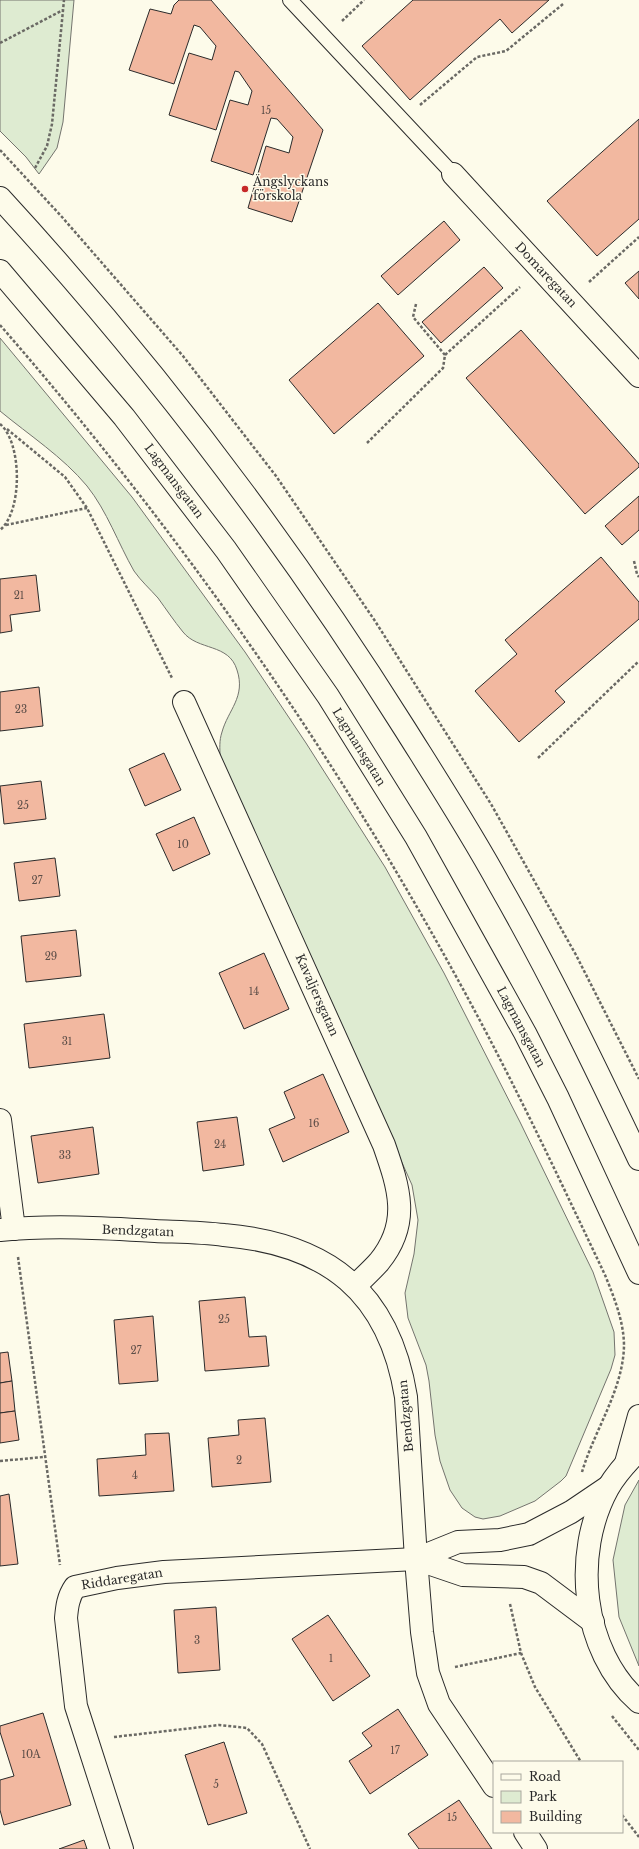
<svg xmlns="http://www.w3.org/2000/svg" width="639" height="1849" viewBox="0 0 639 1849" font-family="'Libre Baskerville',serif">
	<rect width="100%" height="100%" fill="#fdfbea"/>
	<!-- green -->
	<g fill="#deebd1" stroke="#74746e">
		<polygon points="0,0 74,0 63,122 57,148 39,174 26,157 0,131"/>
		<path d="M0,338L132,497L245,652L306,743L385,867L444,973L520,1122L593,1272L614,1332L615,1355L611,1369L566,1476L561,1481L535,1501L500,1516L483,1519L475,1517L462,1508L450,1490L440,1461L435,1435L429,1381L426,1365L408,1318L405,1293L414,1254L418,1220L412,1185L220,756C220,748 219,741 222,732C228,710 246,697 237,670C229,643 198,651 183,632C174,621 166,609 158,598C150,589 141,581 134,571C118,543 107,511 87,486C63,457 29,435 0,411Z"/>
		<polygon points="639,1480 639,1666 619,1617 613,1560 625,1505"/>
	</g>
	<!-- building -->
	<g fill="#f2b8a0" stroke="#2b2b2b">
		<polygon points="179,0 211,0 323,130 292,222 248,208 266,146 289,153 293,137 277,119 271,118 253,175 211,161 230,100 248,105 252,91 239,72 235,71 216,130 169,115 189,53 212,60 216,46 200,27 194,25 174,84 129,70 150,9 171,14 174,5"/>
		<polygon points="413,0 549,0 512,33 500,19 410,100 362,46"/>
		<polygon points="639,119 639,219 597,256 547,201"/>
		<polygon points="444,221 460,240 398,295 381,276"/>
		<polygon points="484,267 503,288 441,343 422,322"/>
		<polygon points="639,271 639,299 625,283"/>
		<polygon points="378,303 424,356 334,434 289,380"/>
		<polygon points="521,330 639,464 639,467 585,514 466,378"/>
		<polygon points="639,496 639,530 622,545 605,526"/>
		<polygon points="601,557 639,602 639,619 555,691 565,702 519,742 475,691 517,654 505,640"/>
		<polygon points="36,575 40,611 10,615 12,631 0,633 0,579"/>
		<polygon points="39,687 43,726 0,731 0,692"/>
		<polygon points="164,753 181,790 145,806 129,769"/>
		<polygon points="41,781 46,819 4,824 0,786"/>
		<polygon points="194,817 210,854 173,871 156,834"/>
		<polygon points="55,858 60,896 19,901 14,863"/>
		<polygon points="76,930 81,976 26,982 21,936"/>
		<polygon points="264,953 289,1009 244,1029 219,973"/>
		<polygon points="104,1014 110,1058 29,1068 24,1024"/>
		<polygon points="323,1074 349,1132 283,1162 269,1129 295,1118 284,1092"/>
		<polygon points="237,1117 244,1165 203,1171 197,1122"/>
		<polygon points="93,1127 99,1174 38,1183 31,1136"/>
		<polygon points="245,1297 249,1337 266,1336 269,1366 205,1371 199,1301"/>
		<polygon points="153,1316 158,1381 119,1384 114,1320"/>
		<polygon points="8,1352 12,1381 0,1383 0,1353"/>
		<polygon points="12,1381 15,1411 0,1413 0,1383"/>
		<polygon points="15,1411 19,1440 0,1443 0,1413"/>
		<polygon points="265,1418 271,1482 212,1487 208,1438 239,1435 238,1420"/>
		<polygon points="169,1433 174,1491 99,1496 97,1459 146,1455 145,1434"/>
		<polygon points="9,1494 18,1564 0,1566 0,1496"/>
		<polygon points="216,1607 220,1670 178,1673 174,1610"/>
		<polygon points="328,1615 370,1676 333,1701 292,1639"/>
		<polygon points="398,1709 428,1755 370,1794 349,1761 372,1746 362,1733"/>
		<polygon points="43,1713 71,1805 4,1825 0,1810 0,1780 14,1776 0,1732 0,1726"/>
		<polygon points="224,1742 247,1813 208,1825 185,1755"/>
		<polygon points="459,1800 492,1849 419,1849 408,1834"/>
		<polygon points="84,1840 87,1849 59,1849"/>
	</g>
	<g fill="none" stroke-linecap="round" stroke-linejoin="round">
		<defs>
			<polyline id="lane" points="290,0 453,174"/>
			<g id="street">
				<polyline points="453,174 639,376"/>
				<path d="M184,702L384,1145C399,1188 411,1223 379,1262C372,1270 363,1278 355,1286"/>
				<polyline points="0,1120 14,1229"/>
				<path d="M0,1230C51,1225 104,1228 155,1231C178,1232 201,1232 224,1235C328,1244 389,1292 406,1397L416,1559L422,1632L428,1673L439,1704L494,1786"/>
				<polyline points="416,1559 463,1575 524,1577 541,1583 593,1622"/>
				<polyline points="525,1832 536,1849"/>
				<path d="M122,1849L76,1706L66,1618C67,1607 68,1597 75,1587L117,1578L164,1572L416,1559L458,1542L500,1540L529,1534L571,1512L608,1487"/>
			</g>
			<g id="secondary">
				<path d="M0,198C151,362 286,540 405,729C437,780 470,831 499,884C550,973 595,1066 639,1159"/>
				<polyline points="0,271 124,417 226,550 328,696 416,837 525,1033 558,1098 639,1273"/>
				<path d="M639,1450C628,1461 616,1474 608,1488C572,1553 581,1651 639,1702"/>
				<polyline points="626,1463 639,1416"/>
			</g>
		</defs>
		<!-- lane casing -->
		<use href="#lane" stroke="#2b2b2b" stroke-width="16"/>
		<!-- street casing -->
		<use href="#street" stroke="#2b2b2b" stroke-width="24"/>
		<!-- secondary casing -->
		<use href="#secondary" stroke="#2b2b2b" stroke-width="24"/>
		<!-- path -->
		<g stroke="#6a6964" stroke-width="2.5" stroke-dasharray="3 2" stroke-linecap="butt">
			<polyline points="342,21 364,0"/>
			<polyline points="0,43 63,10"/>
			<polyline points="420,105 477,57 506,51 563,4"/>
			<polyline points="0,150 62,217 183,356 276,476 375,621 491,804 576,955 639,1079"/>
			<polyline points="35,168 47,146 52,124 64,0"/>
			<polyline points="589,282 639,237"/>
			<polyline points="416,304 413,317 445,355"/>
			<path d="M0,325C175,526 330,746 458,980C511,1076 558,1176 605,1275C614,1297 624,1322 624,1346C623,1390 594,1431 582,1472"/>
			<path d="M0,424C22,442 23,511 0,530"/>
			<polyline points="7,429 65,477 87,508 172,678"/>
			<polyline points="367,443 443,368 445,355 520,287"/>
			<polyline points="6,525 87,508"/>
			<polyline points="634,561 637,574 639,577"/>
			<polyline points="538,758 639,661"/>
			<polyline points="18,1257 60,1565"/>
			<polyline points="0,1461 44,1457"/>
			<polyline points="510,1604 521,1653 535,1687 581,1762"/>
			<polyline points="455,1667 521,1653"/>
			<polyline points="612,1716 639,1750"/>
			<polyline points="114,1737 219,1725 247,1728 262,1744 310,1849"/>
			<polyline points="622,1815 639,1837"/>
		</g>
		<!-- lane -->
		<use href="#lane" stroke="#fdfbea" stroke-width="14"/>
		<!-- street -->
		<use href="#street" stroke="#fdfbea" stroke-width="22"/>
		<!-- secondary -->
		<use href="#secondary" stroke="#fdfbea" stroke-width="22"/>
	</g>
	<!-- markers -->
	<circle fill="#c62828" stroke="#fdfbea" stroke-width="1.5" cx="245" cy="189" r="4"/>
	<g text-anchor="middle" stroke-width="3" stroke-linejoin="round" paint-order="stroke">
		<!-- number labels -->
		<g font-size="10" fill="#5d4e48">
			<text x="266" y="114">15</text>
			<text x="19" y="599">21</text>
			<text x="21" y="713">23</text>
			<text x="23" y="809">25</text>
			<text x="183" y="848">10</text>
			<text x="37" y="884">27</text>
			<text x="51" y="960">29</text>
			<text x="254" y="995">14</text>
			<text x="67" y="1045">31</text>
			<text x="314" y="1127">16</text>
			<text x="220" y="1148">24</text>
			<text x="65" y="1159">33</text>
			<text x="224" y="1323">25</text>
			<text x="136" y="1354">27</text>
			<text x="239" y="1464">2</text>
			<text x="135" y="1479">4</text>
			<text x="197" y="1644">3</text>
			<text x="331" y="1662">1</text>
			<text x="395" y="1754">17</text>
			<text x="31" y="1758">10A</text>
			<text x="216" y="1788">5</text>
			<text x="452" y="1821">15</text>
		</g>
		<!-- poi labels -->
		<g font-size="12" fill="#2b2b2b" stroke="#fdfbea" text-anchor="start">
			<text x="253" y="186">Ängslyckans<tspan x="253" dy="14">förskola</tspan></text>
		</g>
		<!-- street labels -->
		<g font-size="12" fill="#2b2b2b" stroke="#fdfbea">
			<text transform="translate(546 275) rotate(47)" y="4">Domaregatan</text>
			<text transform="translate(174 481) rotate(53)" y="4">Lagmansgatan</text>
			<text transform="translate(359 747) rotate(58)" y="4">Lagmansgatan</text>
			<text transform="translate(317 995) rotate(66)" y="4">Kavaljersgatan</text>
			<text transform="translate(521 1027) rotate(62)" y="4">Lagmansgatan</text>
			<text transform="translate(138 1231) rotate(2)" y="4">Bendzgatan</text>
			<text transform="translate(406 1416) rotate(-95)" y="4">Bendzgatan</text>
			<text transform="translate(122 1579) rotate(-9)" y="4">Riddaregatan</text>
		</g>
	</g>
	<!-- legend -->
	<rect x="493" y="1761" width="130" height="72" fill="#fdfbea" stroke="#a9a89e"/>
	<rect x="501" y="1774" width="20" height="6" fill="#fdfbea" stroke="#a9a89e"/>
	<text x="529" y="1781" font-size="12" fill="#2b2b2b">Road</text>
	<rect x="501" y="1791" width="20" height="12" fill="#deebd1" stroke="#a9a89e"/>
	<text x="529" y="1801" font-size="12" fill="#2b2b2b">Park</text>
	<rect x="501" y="1811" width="20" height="12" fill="#f2b8a0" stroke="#a9a89e"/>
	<text x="529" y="1821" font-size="12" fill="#2b2b2b">Building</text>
</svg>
